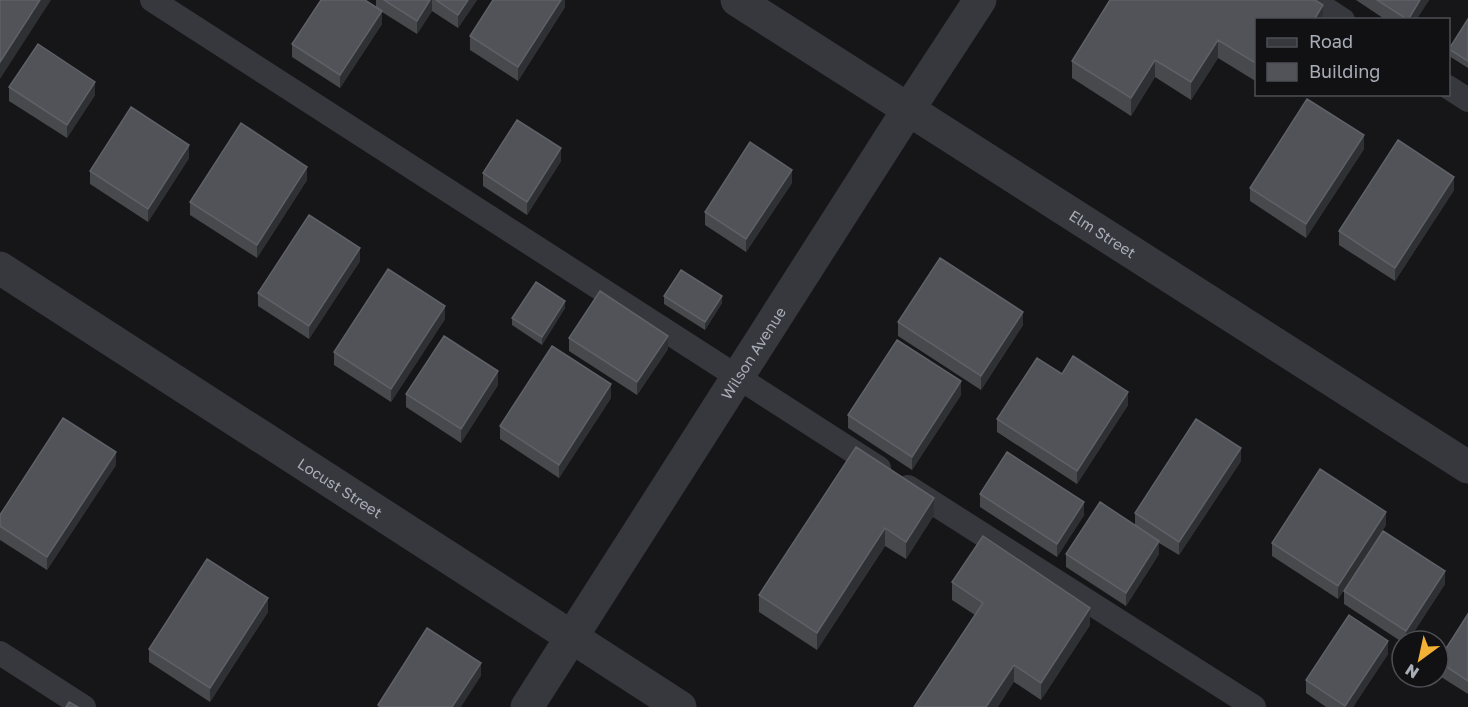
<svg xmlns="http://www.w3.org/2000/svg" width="1468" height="707" font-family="'Golos Text',sans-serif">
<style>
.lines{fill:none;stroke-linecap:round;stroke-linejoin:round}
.lane{stroke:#37383d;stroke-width:24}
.street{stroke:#37383d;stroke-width:33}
.wall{fill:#47494d}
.shaded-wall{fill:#2f3033}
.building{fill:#525359;stroke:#5f6168;stroke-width:1.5}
.labels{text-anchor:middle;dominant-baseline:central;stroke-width:4.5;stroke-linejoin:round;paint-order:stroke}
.street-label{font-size:15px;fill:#a8adb8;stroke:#111113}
</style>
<rect width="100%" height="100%" fill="#161618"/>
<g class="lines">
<path class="lane" d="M152,0L879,468
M1312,0L1343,20
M1448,87L1468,100
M908,487L1254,707
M0,653L84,707"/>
<g class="street">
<path id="s1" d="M737,0L1468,467"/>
<path id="s2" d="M0,268L680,707"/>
<path id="s3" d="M527,707L908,110L980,0"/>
</g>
</g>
<path class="wall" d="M376,0H477L458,28L432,11L417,34L382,12V24L340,88L292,57V44L376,7Z
M565,0V7L518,81L470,50V36Z
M1110,0H1315L1323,5V20H1257V82L1218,58L1191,100L1155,77L1131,116L1072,78V61Z
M1356,0H1429L1416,20H1386Z
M1468,19V68L1449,56V49Z
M9,87L95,95L67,138L9,101Z
M1364,149L1306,238L1250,201V188Z
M189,158L148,222L90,184V171Z
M561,161L527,215L483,186V173Z
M307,180L257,258L190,215V202Z
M792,183L746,252L705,225V212Z
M1454,190L1395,281L1339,245V231Z
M360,261L309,339L258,306V293Z
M664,296L722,303L705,330L664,304Z
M565,308L542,345L512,325V318Z
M445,319L391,402L334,365V352Z
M898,322L1023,325L981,390L898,336Z
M569,338L668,349L637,395L569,351Z
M1062,374L1128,405L1077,484L997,432V419Z
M498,385L461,443L406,407V394Z
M961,395L912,470L848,428V415Z
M611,398L559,478L500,439V426Z
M856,447L934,515L906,559L885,546L817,650L759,612V595Z
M1241,461L1179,555L1159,543V554L1126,606L1066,567V554L1135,525V513Z
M116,465L47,570L0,540V515Z
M980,494L1084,515L1057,557L980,507Z
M1386,525L1338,599L1272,556V543Z
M952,582L1090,625L1041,700L1014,682L975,615L952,600Z
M1445,584L1408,641L1402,642L1344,604V591Z
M268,612L210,702L149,662V649Z
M1468,614V694L1438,675V660Z
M1388,654L1353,707H1326L1306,693V680Z"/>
<path class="shaded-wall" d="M40,0H51L0,79V62Z
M430,0H432V11L417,34V21Z
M468,0H477L458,28V15Z
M561,0H565V7L518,81V67Z
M1420,0H1429L1416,20H1408Z
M1323,5V20H1314Z
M382,11V24L340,88V75Z
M1218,40V58L1191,100V82Z
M1155,60V77L1131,116V98Z
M95,82V95L67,138V125Z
M1364,135V149L1306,238V224Z
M189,145V158L148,222V209Z
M561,148V161L527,215V202Z
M307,167V180L257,258V245Z
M792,170V183L746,252V239Z
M1454,177V190L1395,281V268Z
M360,248V261L309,339V326Z
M722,296V303L705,330V322Z
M565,301V308L542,345V337Z
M445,306V319L391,402V389Z
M1023,312V325L981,390V376Z
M668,336V349L637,395V382Z
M498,371V385L461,443V429Z
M961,381V395L912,470V457Z
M611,384V398L559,478V465Z
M1128,392V405L1077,484V471Z
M1241,448V461L1179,555V542Z
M116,452V465L47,570V557Z
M934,498V515L906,559V542Z
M1084,502V515L1057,557V544Z
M1386,512V525L1338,599V586Z
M885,528V546L817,650V633Z
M1159,541V554L1126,606V593Z
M1445,571V584L1408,641H1406V631Z
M268,598V612L210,702V688Z
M1090,608V625L1041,700V683Z
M1388,641V654L1353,707H1345Z
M481,663V676L461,707H452Z
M1014,665V682L998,707H986Z"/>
<path class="building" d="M0,0H40L0,62Z
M321,0H365L382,11L340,75L292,44Z
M384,0H430L417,21Z
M436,0H468L458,15Z
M493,0H561L518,67L470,36Z
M1110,0H1315L1323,5L1314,20H1257V64L1218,40L1191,82L1155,60L1131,98L1072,61Z
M1377,0H1420L1408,20Z
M1468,19V61L1449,49Z
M38,44L95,82L67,125L9,87Z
M1307,99L1364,135L1306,224L1250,188Z
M131,107L189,145L148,209L90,171Z
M517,120L561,148L527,202L483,173Z
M241,123L307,167L257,245L190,202Z
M1398,140L1454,177L1395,268L1339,231Z
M750,142L792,170L746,239L705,212Z
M309,215L360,248L309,326L258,293Z
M940,258L1023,312L981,376L898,322Z
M388,269L445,306L391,389L334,352Z
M681,270L722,296L705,322L664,296Z
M536,282L565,301L542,337L512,318Z
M600,291L668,336L637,382L569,338Z
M444,336L498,371L461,429L406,394Z
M897,340L961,381L912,457L848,415Z
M552,346L611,384L559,465L500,426Z
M1073,356L1128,392L1077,471L997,419L1037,358L1062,374Z
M63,418L116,452L47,557L0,526V515Z
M1196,419L1241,448L1179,542L1135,513Z
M856,447L934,498L906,542L885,528L817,633L759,595Z
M1007,452L1084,502L1057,544L980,494Z
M1320,469L1386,512L1338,586L1272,543Z
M1100,502L1159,541L1126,593L1066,554Z
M1383,531L1445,571L1406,631L1344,591Z
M983,536L1090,608L1041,683L1014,665L986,707H914L983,603L952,582Z
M207,559L268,598L210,688L149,649Z
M1468,614V681L1438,661Z
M1349,615L1388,641L1345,706L1306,680Z
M427,628L481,663L452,707H380L378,705Z
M69,702L78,707H66Z"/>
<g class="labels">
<g class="street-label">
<text stroke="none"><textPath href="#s1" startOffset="434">Elm Street</textPath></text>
<text stroke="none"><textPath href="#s3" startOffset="420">Wilson Avenue</textPath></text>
<text stroke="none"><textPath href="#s2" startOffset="405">Locust Street</textPath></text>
</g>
</g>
<rect x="1255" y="18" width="195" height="78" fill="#111113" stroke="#4d4f55" stroke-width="1.5"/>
<rect x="1267" y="38" width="30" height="9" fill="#37383d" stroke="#4d4f55" stroke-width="1.5"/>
<text x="1309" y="48" font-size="18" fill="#a8adb8">Road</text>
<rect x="1267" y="63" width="30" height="18" fill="#525359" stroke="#4d4f55" stroke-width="1.5"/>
<text x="1309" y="78" font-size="18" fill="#a8adb8">Building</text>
<g transform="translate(1420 659) rotate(213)"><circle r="28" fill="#111113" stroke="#4d4f55" stroke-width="1.5"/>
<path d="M0-4.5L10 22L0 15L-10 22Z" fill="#f2b134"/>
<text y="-9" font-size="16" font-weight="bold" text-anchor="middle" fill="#a8adb8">N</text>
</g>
</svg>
